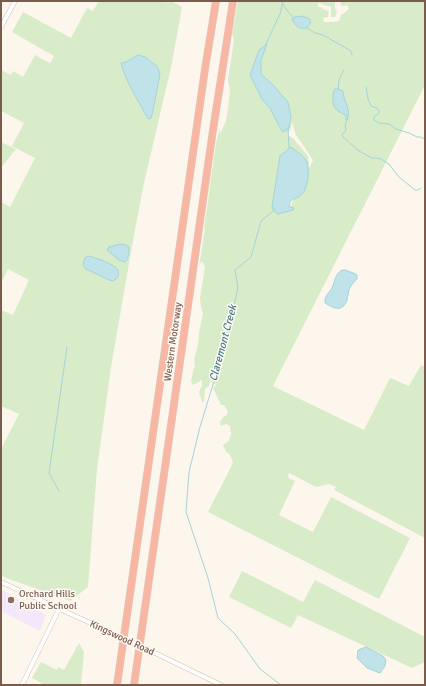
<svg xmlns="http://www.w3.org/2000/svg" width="426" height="686" font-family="Signika,sans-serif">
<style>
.education{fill:#f3e8fa}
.green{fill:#d8ecc9;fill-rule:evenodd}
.water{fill:#bfe3e8;stroke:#a5d3da}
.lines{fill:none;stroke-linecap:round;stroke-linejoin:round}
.stream{stroke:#a5d3da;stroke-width:1}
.street-casing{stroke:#d1beb0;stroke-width:5}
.highway-casing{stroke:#dad1cd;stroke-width:8}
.street{stroke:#fff;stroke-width:4}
.highway{stroke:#f7b7a3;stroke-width:7}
.street-bridge-casing{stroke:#d1beb0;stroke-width:5;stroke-linecap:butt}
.street-bridge{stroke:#fff;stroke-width:4}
.education-dot{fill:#8d6e63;stroke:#fffaf3;stroke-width:1.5}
.labels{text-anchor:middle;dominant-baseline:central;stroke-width:3;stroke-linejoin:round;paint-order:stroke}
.street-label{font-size:10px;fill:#7a5c4d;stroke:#fffaf3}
.education-label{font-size:10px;fill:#785e54;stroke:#fffaf3;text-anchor:start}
.water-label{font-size:11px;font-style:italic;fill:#437c86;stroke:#fffaf3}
</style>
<rect width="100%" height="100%" fill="#fdf6ec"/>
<path class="education" d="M1,589L46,615L40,631L1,611Z"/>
<path class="green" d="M99,1H164L168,3L171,1L182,7L172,63L144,183L134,235L111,367L97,469L88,587L70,601L1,576V449L19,414L1,406V310L13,315L29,280L8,269L1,283V202L10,207L35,158L12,146L24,123L1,111V70L11,75L13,71L23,77L35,55L50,63L54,56L12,32L23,12L71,38L87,8L93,11ZM145,57L157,66L148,118C140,102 131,87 123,71C127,56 132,59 145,57Z
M238,1H335V8L337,12L335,17H331V7L319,3L317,6C321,7 324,10 329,11L328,17L323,18L324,22H333L339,21L341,15L346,12L349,8L347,5L344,6L341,5L340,1H425V85L273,386L364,430L390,378L409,386L421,365L425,367V538L334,490L336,487L329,484L316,487L289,473L288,478L295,481L279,515L313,532L331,497L410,538L379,599L208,512L233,463L230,455L226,452L223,445L229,441L231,434L230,426L226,424L221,426L220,422L223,417L226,416L228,412L224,405H221L213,388L216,385L210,381L209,386L205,389L204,401L202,403L201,397L199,394L200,389L202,386V380L193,385L191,382L193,371L195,366L194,360L198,345L199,333L203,313L201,307L200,298L205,267L202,261L199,266L205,229H204L216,143L220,128V134L226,121L228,109L230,90L228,81L234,39L232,34ZM292,122L296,135L313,160L288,211H281L303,165L309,164L308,156L293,138L287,135L291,128Z
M1,142L16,149L1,168Z
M242,571L303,602L315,580L425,637V662L412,668L298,615L291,628L229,597Z
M79,643L84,652L81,685H45L32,678L41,662L57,670L58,667L64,670Z"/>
<path class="water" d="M302,16L310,19C311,24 309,26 305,29C298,28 295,26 292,19L295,17Z
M267,44L261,60V74L272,84L288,102L291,117L289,128L283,132L278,124L270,108L263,101L250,75L259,50Z
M138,55L145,57L157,66L160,74L152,115L151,118L148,119C139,101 126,83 121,63C127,63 132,58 138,55Z
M335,89H338L343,91C343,101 352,110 347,120H346V115C338,112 332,108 333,99C333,95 333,92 335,89Z
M291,147C296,151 304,156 307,162C310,169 308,190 301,195C296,200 290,197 289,207L294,208L293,210L278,214L274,211L272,207L280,156Z
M120,244L126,245L129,247C129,253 129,258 125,262L119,260L107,250L109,247Z
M88,256C94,257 115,264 118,270C120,275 117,279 113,281L109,280L86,269C82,266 83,263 85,258Z
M342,270H345L356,274L357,275V279C354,282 350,286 349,290C348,293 348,297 347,300C343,312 334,309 325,303C324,296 329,293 332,288C335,281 335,274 342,270Z
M366,647L383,656L386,660L385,666L380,673L367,668L357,658L358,650Z"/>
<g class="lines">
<path class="stream" d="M282,3L286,9L294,18
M306,27L315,33L323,35L351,51L352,55
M266,44L280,14L283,1
M366,87L368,99L371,106L377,108L379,111V113L374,117V120L379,123L389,124L396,129L409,133L417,137H420L425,139
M338,89L339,80L344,70
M347,119L345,126L346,130L342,135L343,137L359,151L372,158H377L381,159L389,164L399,177L415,190H418L421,188
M288,129L289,148
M274,209L273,211L261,221L251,257L235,270L238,288L230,322L215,378L200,427L189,472L186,512L208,578L218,618L235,634L260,669L281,685
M59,491L49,473L67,347"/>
<g class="street-casing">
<path id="street" d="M1,27L15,1
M1,582L110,632
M153,652L221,685
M22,685L59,609"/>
</g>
<g class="highway-casing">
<path id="highway" d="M117,685L205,69L216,1
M134,685L213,130L233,1"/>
</g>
<use href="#street" class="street"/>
<use href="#highway" class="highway"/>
<g class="street-bridge-casing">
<path id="street-bridge" d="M110,632L153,652"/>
</g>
<use href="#street-bridge" class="street-bridge"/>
</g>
<circle class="education-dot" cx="11" cy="600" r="4"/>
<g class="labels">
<g class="street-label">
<text transform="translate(173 342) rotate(-82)">Western Motorway</text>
<text transform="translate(122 638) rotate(25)">Kingswood Road</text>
</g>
<g class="education-label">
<text x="19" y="594">Orchard Hills<tspan x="19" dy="12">Public School</tspan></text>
</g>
<g class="water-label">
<text transform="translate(223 343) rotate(-75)">Claremont Creek</text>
</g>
</g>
<rect width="426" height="686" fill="none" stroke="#7a5c4d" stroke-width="4"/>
</svg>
